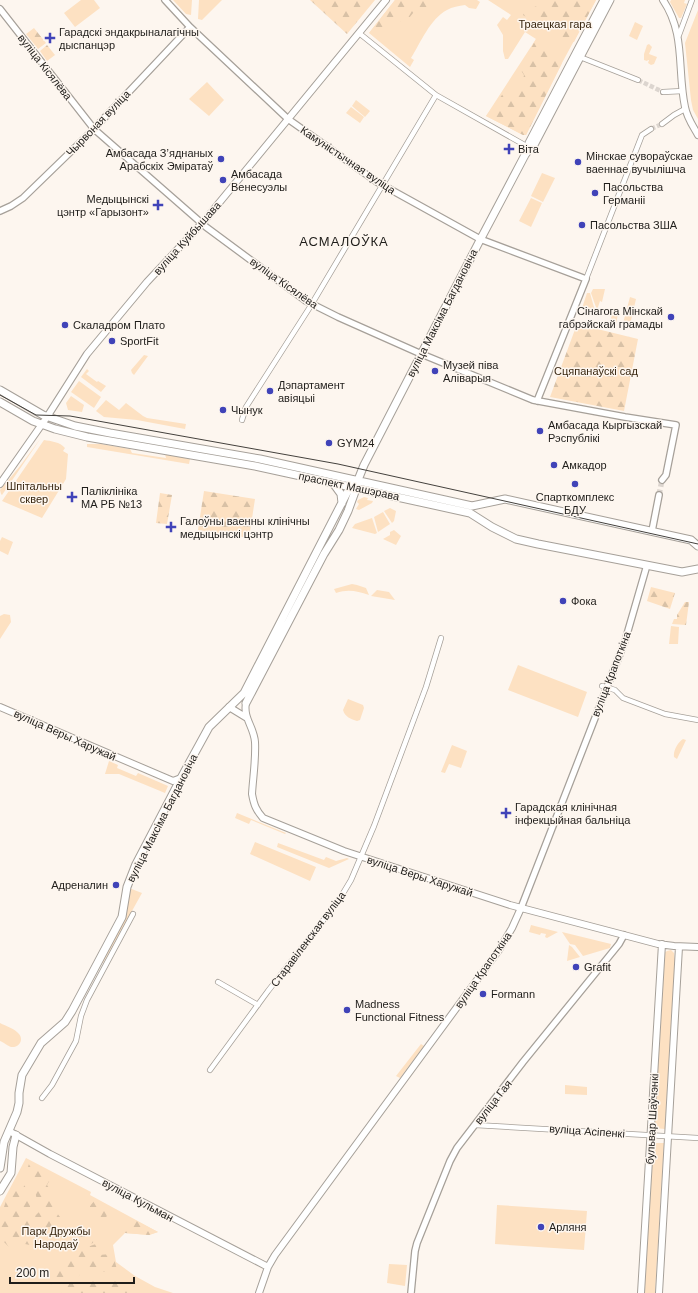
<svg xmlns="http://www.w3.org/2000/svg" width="698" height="1293" font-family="Helvetica,sans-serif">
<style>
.green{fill:#fde1c2}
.forest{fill:url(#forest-firs)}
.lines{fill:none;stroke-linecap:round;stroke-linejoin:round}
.minor-tunnel{stroke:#dcd5cf;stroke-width:4.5;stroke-dasharray:4.5 2;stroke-linecap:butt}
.tertiary-tunnel{stroke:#dcd5cf;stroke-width:5.5;stroke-dasharray:5.5 3;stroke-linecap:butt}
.minor-casing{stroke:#a6a099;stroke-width:6}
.tertiary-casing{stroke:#a6a099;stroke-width:8}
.secondary-casing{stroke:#a6a099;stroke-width:8}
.primary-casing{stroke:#a6a099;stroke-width:9}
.minor{stroke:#fff;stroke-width:4.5}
.tertiary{stroke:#fff;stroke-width:5.5}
.secondary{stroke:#fff;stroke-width:6}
.primary{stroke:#fff;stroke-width:7}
.tram{stroke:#43403c;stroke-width:1}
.poi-dot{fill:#4043b8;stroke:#fdf6ef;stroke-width:1.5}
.labels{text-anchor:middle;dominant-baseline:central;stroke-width:3;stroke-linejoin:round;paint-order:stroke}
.park-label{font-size:11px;fill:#382610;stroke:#fdf6ef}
.poi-label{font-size:11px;fill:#1f1d1a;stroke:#fdf6ef;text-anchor:start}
.street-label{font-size:11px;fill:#1f1d1a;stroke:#fdf6ef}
.quarter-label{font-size:13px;letter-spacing:1px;fill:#1f1d1a;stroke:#fdf6ef}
</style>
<defs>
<pattern id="forest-firs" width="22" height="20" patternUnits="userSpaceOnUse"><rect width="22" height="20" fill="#fde1c2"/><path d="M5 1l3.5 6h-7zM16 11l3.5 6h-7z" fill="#d8c1a6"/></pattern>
</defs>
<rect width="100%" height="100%" fill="#fdf6ef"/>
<path class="green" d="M81,0H94L100,8L75,27L64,13Z
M173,0H192L191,15L186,14Z
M199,0H222L202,20L198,19Z
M395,0H477L480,2L476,9L469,8L465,5C459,6 452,7 447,10C430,19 421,42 411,58L414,60L410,67L369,33Z
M488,0H596L562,63L526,135H523L486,116L536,39L525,32L508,59H505L503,51V35L497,25L503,17L507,20L511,15Z
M671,0H685L684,3L687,4L681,18H679L670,2Z
M698,10V119L693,110L691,100L685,43Z
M635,22L643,26L637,40L629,36Z
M649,44L652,47L649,54L657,57L654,64L651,65L648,63L649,60H648L647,61L644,60V54L647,45Z
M207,82L224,100L209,116L189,99Z
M356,100L370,111L365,117L352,106Z
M351,107L364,117L360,123L346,113Z
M542,173L555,178L543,202L531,196Z
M531,198L542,203L531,227L519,221Z
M593,289H605L602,302L600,301L597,310L591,293Z
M587,293H590L595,311L592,312H585V309L582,308Z
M630,297L636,299L629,329L622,327Z
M613,309L619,310L615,328L609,327Z
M144,355L148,356L134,375L132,373L131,370Z
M87,369L89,371L86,374L97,382L98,381L106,386L101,392L81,377Z
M79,381L101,397L94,408L71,392Z
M71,396L84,405L82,412L68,410L66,403Z
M106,400L119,410L126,403L143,416L147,418L186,424L185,429L137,420L104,417L96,411Z
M41,438L2,495L1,494L0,490L20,466Z
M44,440C51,441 60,442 65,448L63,451L68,454L66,479L42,518L2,501Z
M87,444H101L130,449L132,453L166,458L165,454L190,459L189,464L87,447Z
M364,497L368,498L367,500L373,501L372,503L359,510L356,509L359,504L357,502L358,500Z
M390,508L396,511L394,521L392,523L384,511Z
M383,512L390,524L378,532L374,517Z
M372,518L377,533L375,534L352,528L355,524Z
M394,530L401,536L396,545L383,539L390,535V532Z
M2,537L13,542L8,555L0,551V541Z
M352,584L357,585L366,588L369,595C357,591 348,589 336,593L334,589Z
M377,590L389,592L395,600L371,596Z
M4,614L10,615L11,622L0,639V616Z
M671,626L679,627L678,644H669Z
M518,665L587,692L578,717L508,690Z
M348,699L363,705L364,708L360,720L357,721C351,719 345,717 343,710Z
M683,739L686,740L677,759L674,757C673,751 678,742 683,739Z
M452,745L467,751L461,768L449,764L445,773L441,772Z
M109,761L118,765L117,768L136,776L138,773L168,786L165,793L119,774H105Z
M237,813L286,833L285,834L251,820L249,824L235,818Z
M255,842L316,867L310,881L250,854Z
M278,843L324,860L326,857L336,861L347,858L349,859L329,868L277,847Z
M129,888L142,893L103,963L101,962L125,918Z
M531,925L558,932L547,938L545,937L546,934L541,933L540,935L529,932Z
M562,932L611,944L610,948L583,956L575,945L570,944Z
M569,945L572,947L580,957L567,961Z
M671,950L674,953L675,961L665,1129L654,1128L664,953L667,951Z
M0,1023C6,1026 15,1029 19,1034C24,1040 19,1048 11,1047C8,1046 3,1042 0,1041Z
M421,1044L424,1046L400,1078L396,1076Z
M565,1085L587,1087V1095L565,1094Z
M653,1143H664L655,1293H644Z
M26,1158L91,1192L90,1195L158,1232L149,1235L125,1233L113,1245L116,1262L135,1276L155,1287L173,1293H0V1207Z
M497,1205L587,1211L584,1250L495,1244Z
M389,1264L407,1265L405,1286L387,1283Z"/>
<path class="forest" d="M310,0H375L347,34Z
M395,0H443L434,10L418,7L409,18L369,33Z
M554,0H596L574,42H565L523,15L526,10Z
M34,28L46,43L38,49L26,34Z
M536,39L557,52L559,59L562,63L526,135H523L486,116L505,91L514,90L522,85L524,75L520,69Z
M47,45L55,55L47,61L40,51Z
M577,324L638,339L624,411L550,397Z
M204,491L255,499L249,538L198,530Z
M160,493L172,495L167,524L156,523Z
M651,587L675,593L670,609L647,601Z
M685,602H689L686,625L672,624L674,619H677V615Z
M29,1164L51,1178L47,1185L54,1196L53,1208L60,1217L58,1226L61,1234L68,1237L66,1243L58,1245L46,1243L35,1216L39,1212C37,1197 34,1184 26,1172Z
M19,1177C22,1182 27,1188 28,1194C32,1207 30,1227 28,1241L42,1247L36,1249L30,1245L25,1244L18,1249H11L0,1238V1214L3,1210L6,1201Z
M95,1200L108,1207L107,1215L105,1221H99L97,1223L89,1215L90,1206Z
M135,1220L158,1232L149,1235L125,1233L128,1222Z
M88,1228H91L94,1236L93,1243L78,1248L72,1246L70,1240L71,1237L80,1229Z
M96,1244L99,1255L111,1254L114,1258L117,1270L115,1272H96L90,1274L87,1272V1268L85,1265L80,1264L79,1259L72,1253L74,1248L83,1251L87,1247Z
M73,1258C78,1262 82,1268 79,1276L51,1285C50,1268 60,1271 66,1259Z
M99,1277H115L117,1282L124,1285L127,1281L138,1290L140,1293H61L62,1285L77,1280Z"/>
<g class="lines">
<path class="minor-tunnel" d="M638,80L663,92
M651,129L662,124"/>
<path class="tertiary-tunnel" d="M659,495L662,480"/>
<g class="minor-casing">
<path id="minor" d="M359,33L436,95L530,148
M679,35L692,0
M580,57L638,80
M663,92L683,91
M662,124L674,115L685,109
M586,279L642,135L651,129
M242,420L246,407L310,307L436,95
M602,686L615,690L623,698L665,714L698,720
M218,982L258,1005
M210,1070L268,991L339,900L351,880L374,826L426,687L441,638
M42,1098L52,1085L76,1041L81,1016L87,1000L133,914
M475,1125L698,1138"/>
</g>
<g class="tertiary-casing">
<path id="tertiary" d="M165,0L190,27L288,119L377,182L480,239L586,279L537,401
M0,9L94,129L206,227L306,301L338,317L419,353L533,400L625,417L676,425L666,475L662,480
M0,211L11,206L23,198L91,132L190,27
M652,531L659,495
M521,908L625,641L647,565
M411,1293L415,1251L417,1243L450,1161L457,1148L523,1062L619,944L624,935"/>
</g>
<g class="secondary-casing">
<path id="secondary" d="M663,0C686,34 677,70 685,107C687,118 693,126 698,135
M0,484L47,417L87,354L147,282L205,220L386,0
M246,703C243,718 254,727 255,742C256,759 253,777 252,794C254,805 256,810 263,818L344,851L510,905L658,944L674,946L698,947
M0,707L173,781L181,778
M229,707L247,718
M9,1131L50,1154L268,1267
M259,1293L268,1267L275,1255L499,950L512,928L521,908
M641,1293L662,944
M659,1293L679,947"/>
</g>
<g class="primary-casing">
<path id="primary" d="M530,148L529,143L604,0
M0,390L43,415L75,426L110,433L260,459L472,506L505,499L691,540L698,546
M0,402L33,421L55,429L87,437L255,466L470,513L492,527L516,539L538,544L682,572L698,569
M333,483L341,494L342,503
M246,703L324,554L339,530L348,511L356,489L358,480L364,465L478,244L525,155L530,148L534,145L610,0
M0,1168L4,1142L17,1112L19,1103V1093L22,1075L41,1043L65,1022L72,1011L122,917L127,887L136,864L181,778L209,727L244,693L350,487L358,480
M0,1191L11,1173L13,1147L16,1135"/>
</g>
<use href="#minor" class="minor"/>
<use href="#tertiary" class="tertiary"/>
<use href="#secondary" class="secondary"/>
<use href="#primary" class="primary"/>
<path class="tram" d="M0,395L36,415L70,416L338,464L698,544"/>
</g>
<g class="poi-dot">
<path d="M48 32h4v4h4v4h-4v4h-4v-4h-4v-4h4z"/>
<path d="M507 143h4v4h4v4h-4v4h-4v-4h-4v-4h4z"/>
<circle cx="221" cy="159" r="4"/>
<circle cx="578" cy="162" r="4"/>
<circle cx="223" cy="180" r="4"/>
<circle cx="595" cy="193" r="4"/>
<path d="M156 199h4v4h4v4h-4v4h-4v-4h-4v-4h4z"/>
<circle cx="582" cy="225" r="4"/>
<circle cx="671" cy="317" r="4"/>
<circle cx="65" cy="325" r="4"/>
<circle cx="112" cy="341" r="4"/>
<circle cx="435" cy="371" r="4"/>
<circle cx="270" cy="391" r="4"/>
<circle cx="223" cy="410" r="4"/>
<circle cx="540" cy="431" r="4"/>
<circle cx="329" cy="443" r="4"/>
<circle cx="554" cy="465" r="4"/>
<circle cx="575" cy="484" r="4"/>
<path d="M70 491h4v4h4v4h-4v4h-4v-4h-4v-4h4z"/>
<path d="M169 521h4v4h4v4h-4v4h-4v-4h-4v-4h4z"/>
<circle cx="563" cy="601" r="4"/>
<path d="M504 807h4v4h4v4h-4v4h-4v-4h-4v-4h4z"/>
<circle cx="116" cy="885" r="4"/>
<circle cx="576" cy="967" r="4"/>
<circle cx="483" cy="994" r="4"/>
<circle cx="347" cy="1010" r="4"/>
<circle cx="541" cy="1227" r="4"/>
</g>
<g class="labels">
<g class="park-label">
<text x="555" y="24">Траецкая гара</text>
<text x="596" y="371">Сцяпанаўскі сад</text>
<text x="34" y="486">Шпітальны<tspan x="34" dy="13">сквер</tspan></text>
<text x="56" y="1231">Парк Дружбы<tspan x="56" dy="13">Народаў</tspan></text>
</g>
<g class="poi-label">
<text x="59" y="32">Гарадскі эндакрыналагічны<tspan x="59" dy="13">дыспанцэр</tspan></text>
<text x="518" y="149">Віта</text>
<text x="213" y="153" text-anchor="end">Амбасада Зʼяднаных<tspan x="213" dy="13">Арабскіх Эміратаў</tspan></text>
<text x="586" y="156">Мінскае сувораўскае<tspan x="586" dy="13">ваеннае вучылішча</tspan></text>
<text x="231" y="174">Амбасада<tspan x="231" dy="13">Венесуэлы</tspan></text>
<text x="603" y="187">Пасольства<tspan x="603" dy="13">Германіі</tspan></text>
<text x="149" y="199" text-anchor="end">Медыцынскі<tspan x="149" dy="13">цэнтр «Гарызонт»</tspan></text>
<text x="590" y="225">Пасольства ЗША</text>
<text x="663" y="311" text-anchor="end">Сінагога Мінскай<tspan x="663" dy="13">габрэйскай грамады</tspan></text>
<text x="73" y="325">Скаладром Плато</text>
<text x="120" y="341">SportFit</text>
<text x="443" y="365">Музей піва<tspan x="443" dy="13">Аліварыя</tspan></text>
<text x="278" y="385">Дэпартамент<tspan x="278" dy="13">авіяцыі</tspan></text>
<text x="231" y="410">Чынук</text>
<text x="548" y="425">Амбасада Кыргызскай<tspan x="548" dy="13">Рэспублікі</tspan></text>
<text x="337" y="443">GYM24</text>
<text x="562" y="465">Амкадор</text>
<text x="81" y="491">Паліклініка<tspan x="81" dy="13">МА РБ №13</tspan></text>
<text x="575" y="497" text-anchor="middle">Спарткомплекс<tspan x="575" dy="13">БДУ</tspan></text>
<text x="180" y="521">Галоўны ваенны клінічны<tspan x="180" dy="13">медыцынскі цэнтр</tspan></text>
<text x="571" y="601">Фока</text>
<text x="515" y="807">Гарадская клінічная<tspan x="515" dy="13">інфекцыйная бальніца</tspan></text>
<text x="108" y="885" text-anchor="end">Адреналин</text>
<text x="584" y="967">Grafit</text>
<text x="491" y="994">Formann</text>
<text x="355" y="1004">Madness<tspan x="355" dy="13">Functional Fitness</tspan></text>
<text x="549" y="1227">Арляня</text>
</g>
<g class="street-label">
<text transform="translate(45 67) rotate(52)">вуліца Кісялёва</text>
<text transform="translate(98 123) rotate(-46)">Чырвоная вуліца</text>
<text transform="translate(348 160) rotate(34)">Камуністычная вуліца</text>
<text transform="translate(187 238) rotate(-48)">вуліца Куйбышава</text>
<text transform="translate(284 283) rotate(35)">вуліца Кісялёва</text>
<text transform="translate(442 313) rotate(-63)">вуліца Максіма Багдановіча</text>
<text transform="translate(349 486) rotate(12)">праспект Машэрава</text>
<text transform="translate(611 674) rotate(-69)">вуліца Крапоткіна</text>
<text transform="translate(65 735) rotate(24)">вуліца Веры Харужай</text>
<text transform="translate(162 818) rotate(-63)">вуліца Максіма Багдановіча</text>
<text transform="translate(420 876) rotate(18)">вуліца Веры Харужай</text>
<text transform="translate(308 939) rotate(-53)">Старавіленская вуліца</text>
<text transform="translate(483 970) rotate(-55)">вуліца Крапоткіна</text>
<text transform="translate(493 1102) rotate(-52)">вуліца Гая</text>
<text transform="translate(652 1119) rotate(-87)">бульвар Шаўчэнкі</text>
<text transform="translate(587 1131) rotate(4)">вуліца Асіпенкі</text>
<text transform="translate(138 1200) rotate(28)">вуліца Кульман</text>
</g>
<g class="quarter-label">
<text x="344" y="241">АСМАЛОЎКА</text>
</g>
</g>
<path d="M10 1277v6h124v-6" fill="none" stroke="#1f1d1a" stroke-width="2"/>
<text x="16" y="1277" font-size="12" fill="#1f1d1a" stroke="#fdf6ef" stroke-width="3" paint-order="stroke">200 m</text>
</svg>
